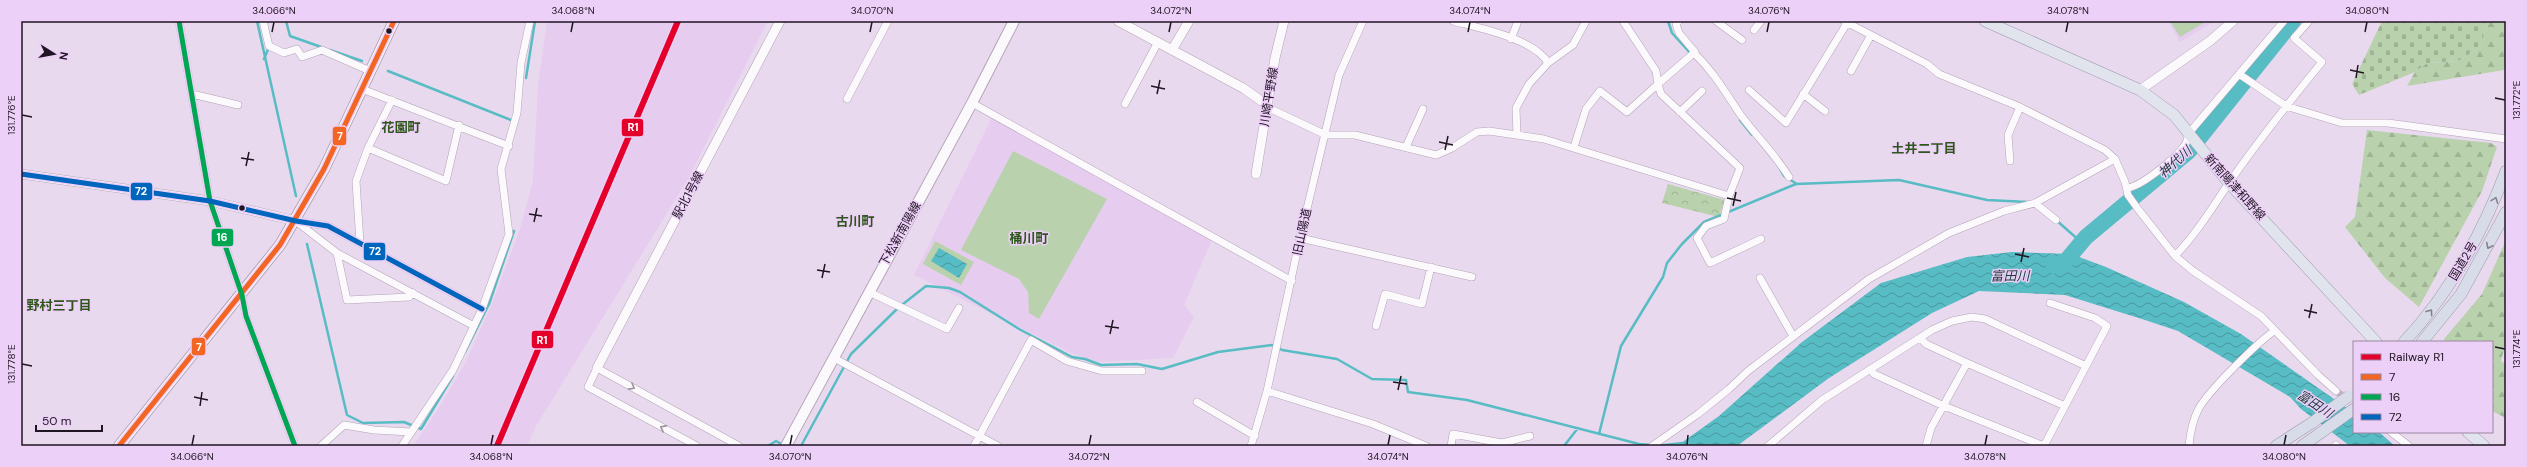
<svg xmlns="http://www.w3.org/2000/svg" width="2527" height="467" font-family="'DM Sans','Noto Sans JP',sans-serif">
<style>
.built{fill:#e6ccef}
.green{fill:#b9d2ad}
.forest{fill:url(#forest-firs)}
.cemetery{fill:url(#cemetery-stones)}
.park{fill:url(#park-crowns)}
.water{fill:url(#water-waves)}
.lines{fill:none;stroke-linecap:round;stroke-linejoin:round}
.stream{stroke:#58bcc4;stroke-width:2.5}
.river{stroke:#58bcc4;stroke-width:16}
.minor-tunnel{stroke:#c1b2c5;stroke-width:7;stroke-dasharray:7 3.5;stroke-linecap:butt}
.minor-casing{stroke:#b1a5b5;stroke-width:8}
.tertiary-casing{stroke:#b1a5b5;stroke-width:10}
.secondary-casing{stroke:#b1a5b5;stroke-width:12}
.primary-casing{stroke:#9b9cb3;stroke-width:12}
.trunk-casing{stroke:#9b9cb3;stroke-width:12}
.minor{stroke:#fcf9fc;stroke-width:7}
.tertiary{stroke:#fcf9fc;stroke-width:9}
.secondary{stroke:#fcf9fc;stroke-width:10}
.primary{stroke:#e1e4ed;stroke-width:11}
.trunk{stroke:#d8dce8;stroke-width:11}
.trunk-bridge-casing{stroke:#9b9cb3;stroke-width:12;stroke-linecap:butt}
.trunk-bridge{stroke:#d8dce8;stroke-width:11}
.bus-1-casing{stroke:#edd0f7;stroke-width:8}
.bus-2-casing{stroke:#edd0f7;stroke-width:8}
.bus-3-casing{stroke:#edd0f7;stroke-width:8}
.bus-1{stroke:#f26522;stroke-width:5}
.bus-2{stroke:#00a651;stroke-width:5}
.bus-3{stroke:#0065bd;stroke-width:5}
.rail-1-casing{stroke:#edd0f7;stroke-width:9}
.rail-1{stroke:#e4002b;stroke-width:6}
.oneway{stroke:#85828f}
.oneway2{stroke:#99929a}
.ticks{fill:none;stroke:#1f1523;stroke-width:1.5}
.bus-dot{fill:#1f1523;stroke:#edd0f7;stroke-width:1.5}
.labels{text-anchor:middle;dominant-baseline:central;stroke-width:3;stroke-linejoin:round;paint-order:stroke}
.street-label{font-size:12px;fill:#1f1523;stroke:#edd0f7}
.neighbourhood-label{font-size:13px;font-weight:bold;fill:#2e561a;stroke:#edd0f7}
.water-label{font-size:13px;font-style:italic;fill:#1d393a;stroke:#edd0f7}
.line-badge{stroke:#edd0f7;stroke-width:1.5}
.badge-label{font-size:11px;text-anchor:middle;font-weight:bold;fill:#fff}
.neatline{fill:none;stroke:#1f1523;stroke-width:1.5}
.ticks-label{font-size:10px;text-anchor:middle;fill:#1f1523}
</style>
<defs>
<pattern id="forest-firs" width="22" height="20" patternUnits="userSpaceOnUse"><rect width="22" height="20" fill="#b9d2ad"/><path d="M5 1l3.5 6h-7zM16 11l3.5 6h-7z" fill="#9fb395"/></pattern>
<pattern id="cemetery-stones" width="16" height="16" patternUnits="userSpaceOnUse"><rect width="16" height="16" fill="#b9d2ad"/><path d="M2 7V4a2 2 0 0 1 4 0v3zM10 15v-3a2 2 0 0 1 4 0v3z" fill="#9fb395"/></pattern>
<pattern id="park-crowns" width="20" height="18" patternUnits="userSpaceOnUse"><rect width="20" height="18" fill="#b9d2ad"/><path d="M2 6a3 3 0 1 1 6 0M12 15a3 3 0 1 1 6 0" fill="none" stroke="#9fb395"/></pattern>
<pattern id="water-waves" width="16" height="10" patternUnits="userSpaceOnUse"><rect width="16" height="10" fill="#58bcc4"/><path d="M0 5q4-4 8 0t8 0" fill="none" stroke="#48989f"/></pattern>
</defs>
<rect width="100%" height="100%" fill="#e9d9ee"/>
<path class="built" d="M547,21H768L688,179L536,426L527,446H413L437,411L466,362L491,306L520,229L533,181L538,85Z
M2168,21H2215L2180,42Z
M994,113L1213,237L1184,305L1194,317L1173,358L1099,362L1071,353L914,275Z"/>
<path class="green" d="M2170,21H2207L2180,37Z
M1013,151L1107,199L1039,319L1029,313L1028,292L1019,279L961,250Z
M935,241L974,262L961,285L923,264Z"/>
<path class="forest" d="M2489,21H2506V66L2504,70L2407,86L2415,72L2427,63L2458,61L2479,48Z
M2367,130L2491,143L2497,147L2482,191L2419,307L2385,278L2345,227L2355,217Z
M2506,240V342L2501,361L2506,365V418L2492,411V342H2445L2444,339L2482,294Z"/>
<path class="cemetery" d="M2382,21H2489L2479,48L2458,61L2427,63L2415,72L2359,95L2352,84Z"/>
<path class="park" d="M1668,184L1725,200L1719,217L1662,203Z"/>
<path class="water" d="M939,248L967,264L959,278L931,261Z
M2012,252L2071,254L2106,267L2184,302L2241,334L2354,413V432H2379L2395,446H2350L2301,409L2290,397L2178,331L2145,320L2065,295L1979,291L1932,313L1829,378L1737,446H1677L1719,416L1802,342L1881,283L1967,257Z"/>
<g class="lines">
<path class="stream" d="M257,21L296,196
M286,21L290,36L324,48
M1668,21L1672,33L1691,54
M330,50L362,61
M264,59L269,47
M388,71L511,120
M526,78L535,21
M1740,120L1752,135
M1780,169L1784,176L1797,184
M2056,220L2081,242
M307,244L347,415L363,423L404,422L421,429L453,376
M465,352L489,304L514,231
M1599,434L1621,346L1663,277L1667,263L1682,244L1704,222L1796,184L1899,180L1987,200L2028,202
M768,446L776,441L785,446
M801,446L851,354L898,308L926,286L949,288L960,292L1019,329L1072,357L1085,359L1101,365L1137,364L1162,369L1218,352L1272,345L1282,350L1337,359L1372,379L1406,380L1408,392L1467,400L1639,444L1651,445
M1564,446L1578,428
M1656,446L1683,443"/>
<path class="river" d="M2054,266L2065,262L2086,237L2189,151L2293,21"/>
<path class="minor-tunnel" d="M2336,391L2354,404"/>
<g class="minor-casing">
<path id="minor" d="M179,21L210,201L242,295L246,316L295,446
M263,21L269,46L284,53L297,49L302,57L322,50L370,71
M1453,21C1479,28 1535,39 1548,63
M1679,21L1676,24L1679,33L1695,52L1658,84L1661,94L1740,168L1729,196L1724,219L1706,226L1697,238L1710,263L1761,239
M1716,21L1742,40
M1844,21L1927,64L1939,74L2020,107L2105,150L2115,159L2125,182L2128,195L2138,209L2175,256L2193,271L2261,316L2318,375L2336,391
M1754,30L1761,21
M1511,39L1518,21
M1694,53C1713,71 1725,92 1740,114C1756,136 1775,154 1789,177
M1851,71L1871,35
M2239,74L2286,106L2342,123H2388L2506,139
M362,89L509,146
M1749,90L1786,123L1847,23
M192,94L238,105
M1803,94L1825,111
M847,99L888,21
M972,103L1292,281
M1125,104L1158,42
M1267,105L1273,110L1326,135H1355L1436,155L1452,148L1477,132L1489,131L1544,139L1729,196
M1680,112L1702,91
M1517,135L1516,108L1529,84L1548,63L1573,45L1586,21
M1406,147L1423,109
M1574,147L1586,109L1600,91L1627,112L1658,84L1656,71L1623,21
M368,148L446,181L459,125
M2010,161L2008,135L2020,107
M2127,188C2141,187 2176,158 2185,145C2187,142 2188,137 2189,133L2284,21
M2035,203L2056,220
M296,221L328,226L482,309
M297,222L337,253L474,326
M1300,238L1472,277
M360,243L356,181L368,148L392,100
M337,253L347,300L409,297L413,293
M2175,256C2197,233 2212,208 2229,183C2258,141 2290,101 2322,62L2294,38L2309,21
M1760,278L1793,336
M869,292L947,329L959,308
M1376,326L1385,294L1422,304L1431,267
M1920,338L1926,344L1967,363L2065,406
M834,358L998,446
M1870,369L1874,374L1944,406L2044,446L2107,326L2095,318L2050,303
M1267,391L1373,424L1426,446
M1197,402L1255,436
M2391,432L2409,446
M321,446L344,425L374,430L411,432
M402,446L453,370L482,309L509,234L501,169L517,113L521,63L530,21
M697,446L588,387L597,368L739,446
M974,446L1031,340L1067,361L1102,371H1142
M1251,446L1267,391L1300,238L1339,75L1363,21
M1451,446L1453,434L1502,443L1530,436
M1652,446L1698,414L1729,389L1748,371L1869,279L1949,233L2004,211L2035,203L2115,159
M1768,446L1822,400L1932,330L1952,321L1972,317L1985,319L2086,366
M1926,446L1931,428L1967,363
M2189,446C2190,434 2192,422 2198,410C2207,392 2256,344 2274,331
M2335,446L2336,445"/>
</g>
<g class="tertiary-casing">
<path id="tertiary" d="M1118,21L1243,88L1267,105
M1172,50L1189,21
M2140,90L2210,41L2233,21
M21,174L210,201L296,221
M1256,174L1275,58L1284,21
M597,368L780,21"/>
</g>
<g class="secondary-casing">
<path id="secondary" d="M119,446L280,245L324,169L394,21
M786,446L972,103L1014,21"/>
</g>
<g class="primary-casing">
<path id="primary" d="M1985,21L2140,90L2174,115L2229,183L2376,342
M2468,432L2484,446"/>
</g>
<g class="trunk-casing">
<path id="trunk" d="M2404,342C2451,292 2482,234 2506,171
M2422,342L2461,294L2506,212
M2276,446L2313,422
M2302,446L2354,409"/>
</g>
<use href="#minor" class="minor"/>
<use href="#tertiary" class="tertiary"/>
<use href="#secondary" class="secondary"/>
<use href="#primary" class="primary"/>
<use href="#trunk" class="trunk"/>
<g class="trunk-bridge-casing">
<path id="trunk-bridge" d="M2313,422L2349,396"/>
</g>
<use href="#trunk-bridge" class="trunk-bridge"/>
<g class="bus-1-casing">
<path id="bus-1" d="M119,446L280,245L324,169L394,21"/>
</g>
<g class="bus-2-casing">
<path id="bus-2" d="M179,21L210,201L242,295L246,316L295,446"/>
</g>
<g class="bus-3-casing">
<path id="bus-3" d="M21,174L210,201L296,221L328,226L482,309"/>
</g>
<use href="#bus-1" class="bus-1"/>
<use href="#bus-2" class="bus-2"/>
<use href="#bus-3" class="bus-3"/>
<g class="rail-1-casing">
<path id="rail-1" d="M497,446L678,21"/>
</g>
<use href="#rail-1" class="rail-1"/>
</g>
<defs><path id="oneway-chevron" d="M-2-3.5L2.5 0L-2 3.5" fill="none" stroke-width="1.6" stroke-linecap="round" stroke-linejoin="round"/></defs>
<g class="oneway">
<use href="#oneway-chevron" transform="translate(2495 200) rotate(-69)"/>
<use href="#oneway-chevron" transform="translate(2489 246) rotate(117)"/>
<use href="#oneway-chevron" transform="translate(2430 312) rotate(-54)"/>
</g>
<g class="oneway2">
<use href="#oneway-chevron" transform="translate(632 387) rotate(29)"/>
<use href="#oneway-chevron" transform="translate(663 428) rotate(-152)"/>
</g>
<path class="ticks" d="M272,32L274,22M571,32L573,22M870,32L872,22M1169,32L1171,22M1468,32L1470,22M1767,32L1769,22M2066,32L2068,22M2365,32L2367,22M2350,70L2364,73M2356,78L2358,65M1151,86L1165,89M1157,94L1160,80M2495,98L2505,100M22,115L32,117M1439,142L1453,145M1445,150L1448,136M241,158L254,160M246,166L249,152M1727,198L1741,201M1733,206L1736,192M529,214L542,216M534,222L537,208M2015,254L2029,257M2021,262L2024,248M817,270L830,272M822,278L825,264M2304,310L2317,313M2309,318L2312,304M1105,326L1119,328M1110,334L1113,320M2495,347L2505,349M22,364L32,366M1393,382L1407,384M1398,390L1401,376M194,397L208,400M200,406L202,392M192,445L194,435M491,445L493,435M790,445L792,435M1089,445L1091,435M1388,445L1390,435M1687,445L1688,435M1985,445L1987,435M2284,445L2286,435"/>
<g class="bus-dot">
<circle cx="389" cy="31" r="3.5"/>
<circle cx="242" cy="208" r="3.5"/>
</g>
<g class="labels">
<g class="street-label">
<text transform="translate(1269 97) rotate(-81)">川崎平野線</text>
<text transform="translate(2235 187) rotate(48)">新南陽津和野線</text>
<text transform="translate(688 195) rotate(-62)">駅北1号線</text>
<text transform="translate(1302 232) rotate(-78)">旧山陽道</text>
<text transform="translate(900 234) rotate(-61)">下松新南陽線</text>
<text transform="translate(2463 261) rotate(-59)">国道2号</text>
</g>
<g class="neighbourhood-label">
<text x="401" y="127">花園町</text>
<text x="1924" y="148">土井二丁目</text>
<text x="855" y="221">古川町</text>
<text x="1029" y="238">桶川町</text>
<text x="59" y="305">野村三丁目</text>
</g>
<g class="water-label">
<text transform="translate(2175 162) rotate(-42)">神代川</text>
<text transform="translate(2010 276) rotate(-1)">富田川</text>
<text transform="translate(2315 404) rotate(33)">富田川</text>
</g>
</g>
<g class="line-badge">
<rect x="621" y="118" width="23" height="19" rx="4" fill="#e4002b"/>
<rect x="332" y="126" width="15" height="20" rx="4" fill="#f26522"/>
<rect x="130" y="182" width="23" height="19" rx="4" fill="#0065bd"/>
<rect x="211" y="228" width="23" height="19" rx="4" fill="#00a651"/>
<rect x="363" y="242" width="23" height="19" rx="4" fill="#0065bd"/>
<rect x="531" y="330" width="23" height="19" rx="4" fill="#e4002b"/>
<rect x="191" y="337" width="15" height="19" rx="4" fill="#f26522"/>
</g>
<g class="badge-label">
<text x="633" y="131">R1</text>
<text x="340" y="140">7</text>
<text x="141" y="195">72</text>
<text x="222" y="241">16</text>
<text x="375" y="255">72</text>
<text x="542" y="344">R1</text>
<text x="199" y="351">7</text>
</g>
<rect width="2527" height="467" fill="none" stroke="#edd0f7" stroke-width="44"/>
<rect x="2353" y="341" width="140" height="92" fill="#edd0f7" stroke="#9b85a2"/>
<rect x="2361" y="354" width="20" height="6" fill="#e4002b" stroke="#9b85a2"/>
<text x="2389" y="361" font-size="12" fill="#1f1523">Railway R1</text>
<rect x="2361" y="374" width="20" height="6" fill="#f26522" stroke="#9b85a2"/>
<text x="2389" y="381" font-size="12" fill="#1f1523">7</text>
<rect x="2361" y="394" width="20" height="6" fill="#00a651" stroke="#9b85a2"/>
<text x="2389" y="401" font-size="12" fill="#1f1523">16</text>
<rect x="2361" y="414" width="20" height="6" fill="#0065bd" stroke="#9b85a2"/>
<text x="2389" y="421" font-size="12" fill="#1f1523">72</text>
<g transform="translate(54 54) rotate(101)" stroke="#edd0f7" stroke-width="3" paint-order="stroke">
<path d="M0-3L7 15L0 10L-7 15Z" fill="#1f1523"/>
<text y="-6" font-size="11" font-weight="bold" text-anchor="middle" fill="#1f1523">N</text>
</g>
<path d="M36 425v6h66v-6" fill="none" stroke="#1f1523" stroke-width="2"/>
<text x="42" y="425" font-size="12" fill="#1f1523" stroke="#edd0f7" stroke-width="3" paint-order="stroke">50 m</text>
<rect x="22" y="22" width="2483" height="423" class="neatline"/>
<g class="ticks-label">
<text x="274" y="14">34.066°N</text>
<text x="573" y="14">34.068°N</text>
<text x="872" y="14">34.070°N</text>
<text x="1171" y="14">34.072°N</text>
<text x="1470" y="14">34.074°N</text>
<text x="1769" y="14">34.076°N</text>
<text x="2068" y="14">34.078°N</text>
<text x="2367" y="14">34.080°N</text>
<text transform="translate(2516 100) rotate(-90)" y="4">131.772°E</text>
<text transform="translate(11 115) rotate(-90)" y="4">131.776°E</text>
<text transform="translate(2516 349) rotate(-90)" y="4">131.774°E</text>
<text transform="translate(11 364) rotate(-90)" y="4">131.778°E</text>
<text x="192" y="460">34.066°N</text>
<text x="491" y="460">34.068°N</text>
<text x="790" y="460">34.070°N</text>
<text x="1089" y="460">34.072°N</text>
<text x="1388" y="460">34.074°N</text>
<text x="1687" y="460">34.076°N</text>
<text x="1985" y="460">34.078°N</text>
<text x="2284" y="460">34.080°N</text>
</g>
</svg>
